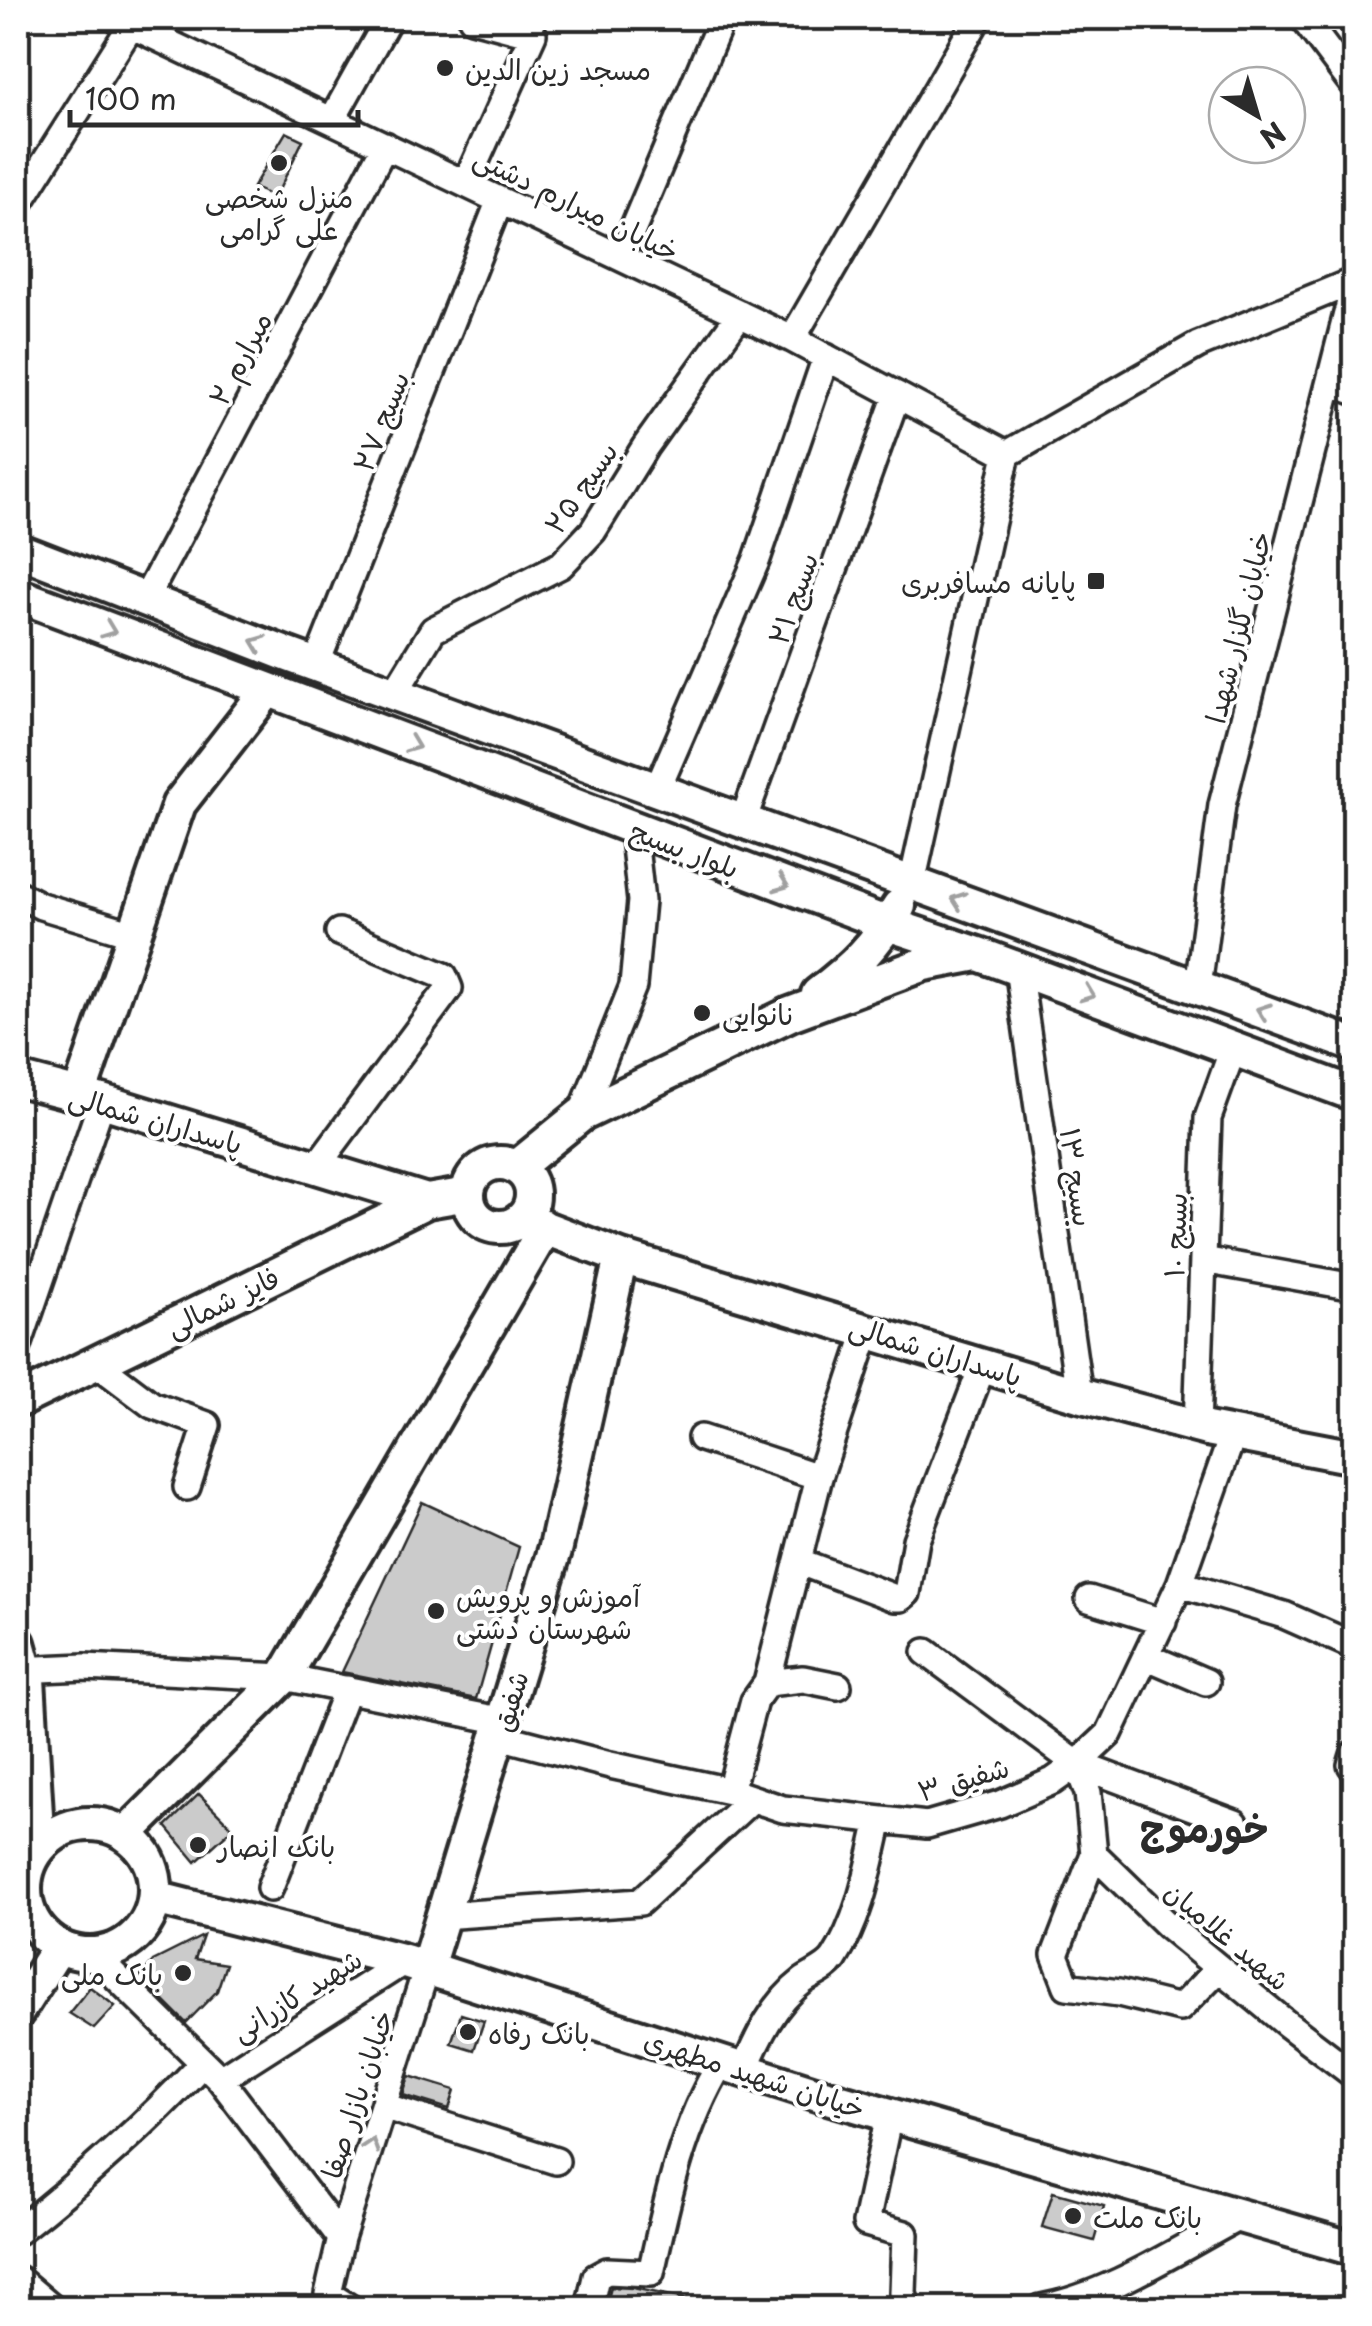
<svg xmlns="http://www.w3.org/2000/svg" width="1372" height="2326" font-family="'Playpen Sans','Playpen Sans Arabic',sans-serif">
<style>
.building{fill:#cbcbcb;stroke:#2b2b2b;stroke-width:2.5}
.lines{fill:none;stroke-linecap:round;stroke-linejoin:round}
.minor-casing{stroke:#2b2b2b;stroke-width:32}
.major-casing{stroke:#2b2b2b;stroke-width:40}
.minor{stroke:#fff;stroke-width:25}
.major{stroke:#fff;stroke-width:32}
.oneway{stroke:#a0a0a0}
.poi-dot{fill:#2b2b2b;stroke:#fff;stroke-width:4}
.labels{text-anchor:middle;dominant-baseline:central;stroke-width:8;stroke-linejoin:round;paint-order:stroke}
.poi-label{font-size:28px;fill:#2b2b2b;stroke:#fff;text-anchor:start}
.street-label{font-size:28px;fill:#2b2b2b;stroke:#fff}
.district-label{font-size:38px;font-weight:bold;fill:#2b2b2b;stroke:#fff}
</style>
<rect width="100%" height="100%" fill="#fff"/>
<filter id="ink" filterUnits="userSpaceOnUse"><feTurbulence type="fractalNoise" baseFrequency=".01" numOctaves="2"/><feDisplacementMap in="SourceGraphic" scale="20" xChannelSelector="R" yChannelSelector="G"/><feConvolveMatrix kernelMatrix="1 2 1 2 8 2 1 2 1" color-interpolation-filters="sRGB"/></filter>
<g filter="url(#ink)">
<path class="building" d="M286,132L303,140L275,198L253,187Z
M422,1502L519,1547L476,1699L342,1672Z
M199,1794L233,1828L196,1862L166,1826Z
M203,1936L195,1959L226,1964L217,1991L186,2023L140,1977L153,1961Z
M90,1987L115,2006L94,2029L69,2013Z
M461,2014L484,2021L474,2050L451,2043Z
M409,2076L455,2090L449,2109L403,2095Z
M1053,2192L1104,2206L1094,2241L1042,2227Z
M611,2287L633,2288L696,2301L695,2308H606Z"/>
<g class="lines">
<g class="minor-casing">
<path id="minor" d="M116,18L792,339L1007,454
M1303,18L1354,86
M332,120L389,18
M466,183L533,34L472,18
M18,205L136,18
M621,257L722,18
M792,339L978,18
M1330,382L1354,391
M145,600L385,145
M316,665L500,200
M394,694L433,630L561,565L593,531L645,447L740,314
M657,790L757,559L826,357
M743,821L897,395
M912,883L1007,454L1198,345L1354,281
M18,894L41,906L134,934
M1018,968L1079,1395
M1198,987L1222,805L1354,286
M581,1115L633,986L641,901L633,828
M316,1167L449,988L444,976L339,932
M1203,1260L1354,1287
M18,1346L102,1101
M95,1362L152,1405L207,1425L187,1487
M1197,1427L1208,1118L1233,1049
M701,1438L819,1477
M800,1562L895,1598H901L907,1593L916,1540L983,1365
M1180,1584L1284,1615L1354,1646
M1089,1599L1163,1622
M926,1652L1077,1764L1235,1823
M1148,1657L1206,1682
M18,1670L85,1667L284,1677L504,1721
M767,1683L803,1679L838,1686
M499,1736L610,1765L730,1791L783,1809L927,1825L1000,1804L1053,1781L1077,1764L1109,1734L1180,1584L1233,1434
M1354,1755L1351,1765L1354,1769
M1077,1764L1088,1793L1094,1854L1168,1926L1287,2024L1354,2075
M730,1791L754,1701L767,1683L819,1477L868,1329
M1094,1854L1055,1955L1067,1986L1119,1993L1180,2008L1219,1968
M270,1888L347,1689
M441,1916L640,1902L752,1799
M93,1954L220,2079L341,2238
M744,2070C758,2037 774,2003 803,1981C813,1974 827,1969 834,1959C861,1917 869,1867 880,1820
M220,2079L405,1961
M383,2106L556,2161
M889,2115L866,2223L905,2234L903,2293L907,2308
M18,2231C84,2179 144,2126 202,2064
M18,2279L52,2308
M328,2294L341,2238L427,1967
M328,2294L350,2308
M589,2308L596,2277L607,2271L651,2273C667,2200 682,2127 721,2063
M1041,2308C1109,2296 1180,2248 1241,2216"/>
</g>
<g class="major-casing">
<path id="major" d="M18,550L286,654L1354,1045
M18,595L888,924L981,955L1354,1094
M818,994C855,966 875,946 899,906
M18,1079L102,1101L427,1201L468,1194
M79,1095L179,804L267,691
M468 1195a32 32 0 1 1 64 0a32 32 0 1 1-64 0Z
M517,1167L581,1115L790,1014L924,964L972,955
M526,1215L545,1228L621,1257L1079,1395L1207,1429L1354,1457
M18,1401L427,1201
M18,1643L28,1679L38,1849
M25 1889a65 65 0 1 1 130 0a65 65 0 1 1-130 0Z
M126,1834L284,1677L545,1228
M155,1898L405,1961L821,2095L1354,2249
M427,1967L556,1547L621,1257
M18,2011L58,1948"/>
</g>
<use href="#minor" class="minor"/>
<use href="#major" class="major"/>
</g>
<defs><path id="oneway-chevron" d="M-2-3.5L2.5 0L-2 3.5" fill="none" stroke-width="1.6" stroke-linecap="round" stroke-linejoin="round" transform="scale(2.5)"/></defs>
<g class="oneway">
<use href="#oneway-chevron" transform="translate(109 630) rotate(21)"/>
<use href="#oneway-chevron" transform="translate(258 643) rotate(-159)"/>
<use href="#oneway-chevron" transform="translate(413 745) rotate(21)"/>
<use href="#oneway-chevron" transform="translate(782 884) rotate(21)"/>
<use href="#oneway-chevron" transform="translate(958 900) rotate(-160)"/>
<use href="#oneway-chevron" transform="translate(1088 994) rotate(21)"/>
<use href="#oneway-chevron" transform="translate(1263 1011) rotate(-160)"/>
<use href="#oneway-chevron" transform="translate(371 2145) rotate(-72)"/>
</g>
</g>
<g class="poi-dot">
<circle cx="445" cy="68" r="10"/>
<circle cx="279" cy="163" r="10"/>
<rect x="1086" y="571" width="20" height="20" rx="5"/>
<circle cx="702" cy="1013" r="10"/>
<circle cx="436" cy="1611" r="10"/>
<circle cx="198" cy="1845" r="10"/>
<circle cx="183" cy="1973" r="10"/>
<circle cx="468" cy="2032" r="10"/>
<circle cx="1073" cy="2216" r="10"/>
</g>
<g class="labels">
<g class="poi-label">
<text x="465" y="68">مسجد زین الدین</text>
<text x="279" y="196" text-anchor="middle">منزل شخصی<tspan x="279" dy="32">علی گرامی</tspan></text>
<text x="1076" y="581" text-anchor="end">پایانه مسافربری</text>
<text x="722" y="1013">نانوایی</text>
<text x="456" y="1595">آموزش و پرویش<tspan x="456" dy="32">شهرستان دشتی</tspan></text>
<text x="218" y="1845">بانک انصار</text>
<text x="163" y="1973" text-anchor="end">بانک ملی</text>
<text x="488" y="2032">بانک رفاه</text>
<text x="1093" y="2216">بانک ملت</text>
</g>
<g class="street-label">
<text transform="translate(577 203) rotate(26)">خیابان میرارم دشتی</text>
<text transform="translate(239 358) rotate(-62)">میرارم ۲</text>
<text transform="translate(380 421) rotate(-68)">بسیج ۲۷</text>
<text transform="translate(580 487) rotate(-55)">بسیج ۲۵</text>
<text transform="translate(792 598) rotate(-70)">بسیج ۲۱</text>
<text transform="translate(1237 627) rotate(-76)">خیابان گلزار شهدا</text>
<text transform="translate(685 848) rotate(21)">بلوار بسیج</text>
<text transform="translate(156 1119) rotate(16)">پاسداران شمالی</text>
<text transform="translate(1078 1177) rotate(82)">بسیج ۱۳</text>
<text transform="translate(1174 1235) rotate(-88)">بسیج ۱۰</text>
<text transform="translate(222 1301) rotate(-26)">فایز شمالی</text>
<text transform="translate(936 1350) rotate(17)">پاسداران شمالی</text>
<text transform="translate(509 1701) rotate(-73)">شفیق</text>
<text transform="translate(963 1778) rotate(-16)">شفیق ۳</text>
<text transform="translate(1228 1935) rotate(40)">شهید غلامیان</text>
<text transform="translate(296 1994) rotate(-32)">شهید کازرانی</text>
<text transform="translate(755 2073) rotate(18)">خیابان شهید مطهری</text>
<text transform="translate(356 2094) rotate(-72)">خیابان بازار صفا</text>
</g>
<g class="district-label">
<text x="1204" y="1827">خورموج</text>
</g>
</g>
<rect width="1372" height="2326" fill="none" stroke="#fff" stroke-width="60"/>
<rect x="30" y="30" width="1312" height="2266" fill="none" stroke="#2b2b2b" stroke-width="4" filter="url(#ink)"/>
<g transform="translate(1257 115) rotate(142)"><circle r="48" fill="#ffffff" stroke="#aaaaaa" stroke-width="2.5"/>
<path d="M0-8L18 38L0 25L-18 38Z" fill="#2b2b2b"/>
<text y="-15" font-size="28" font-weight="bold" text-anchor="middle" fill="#2b2b2b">N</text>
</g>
<path d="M70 110v15h288v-15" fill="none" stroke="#2b2b2b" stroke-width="5"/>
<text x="85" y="110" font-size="30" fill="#2b2b2b" stroke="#ffffff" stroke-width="8" paint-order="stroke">100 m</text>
</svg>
